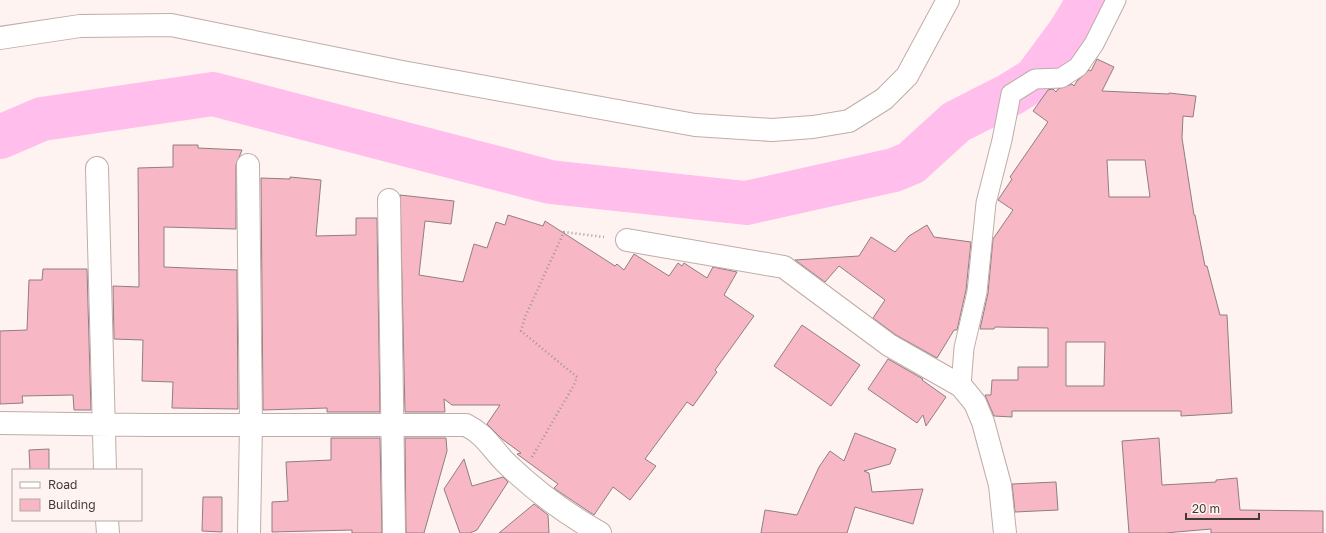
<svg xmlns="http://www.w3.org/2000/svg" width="1326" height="533" font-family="'Golos Text',sans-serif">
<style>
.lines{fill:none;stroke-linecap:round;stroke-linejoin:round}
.river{stroke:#ffbeec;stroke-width:44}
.building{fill:#f7b7c4;stroke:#907e82;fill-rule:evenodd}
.pedestrian-casing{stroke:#bfada9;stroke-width:21}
.minor-casing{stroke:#bfada9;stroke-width:24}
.path{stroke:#a09694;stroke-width:2.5;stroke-dasharray:1 3;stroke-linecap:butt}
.pedestrian{stroke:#fff;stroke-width:19}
.minor{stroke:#fff;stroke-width:22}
</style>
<rect width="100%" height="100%" fill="#fef3f0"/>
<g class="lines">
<path class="river" d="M0,137L42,119L213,94L550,182L746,203L894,170L911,163L956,122L1011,94L1035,79L1069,33L1082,12L1087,0"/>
</g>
<path class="building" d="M1097,59L1114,67L1102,91L1169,94V93L1196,96L1193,117L1183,116L1182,138L1194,215H1195L1205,266H1207L1220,315H1227L1232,413L1181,416V411H1012V417L994,416L985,395H991L992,380H1018V367H1048V328L995,327L994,329H980L988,293L993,239L1013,210L998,200L1012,179L1010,177L1048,122L1033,111L1048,90L1053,89L1056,92L1058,89L1072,84L1074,86L1077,81L1089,70L1091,71ZM1107,160H1145L1150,197H1109ZM1066,342H1105L1104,386H1066Z
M173,145H198V148L242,150L236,165V229L164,227V267L237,270L238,409L172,408L173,382L142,381L143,340L114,339L113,286L139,287L138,168L173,167Z
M290,177L321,180L316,236L356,235V218H377L380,412H327V408L263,410L261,178L290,179Z
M400,195L454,201L451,224L425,221L419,275L463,282L474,244L487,248L496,222L505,225L508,215L543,226L545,221L615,266L617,264L624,270L634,254L669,276L678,263L682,266L684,263L707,278L713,267L737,272L724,295L754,316L715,370L717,372L693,406L687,402L645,459L656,466L630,500L613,487L594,515L558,491L554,488L558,484L517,454L521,453L502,439L487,424L500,405H452L444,399L445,412H405Z
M927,225L934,237L971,242L966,290L957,330H954L937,358L896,335L873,318L885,300L839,266L825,282L795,260L859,256L871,237L895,252L909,236Z
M43,269H87L91,410H74L73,395L22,396L23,403L0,404V331L27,330L29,280H42Z
M802,325L860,365L831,406L774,366Z
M888,359L923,379L922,380L946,397L926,426L923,415L917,423L868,389Z
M855,433L896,449L890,464L864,471L869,473L872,492L923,489L913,524L855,507L847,533H761L765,510L797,515L819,467L830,451L844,461Z
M331,438H380L382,533H352V530L272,532V502L288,501L286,462L331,460Z
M405,438H446L447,451L424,533H406Z
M1159,438L1162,485L1216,482V480L1237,478L1240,510L1323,511V533H1211V529L1165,533H1129L1122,441Z
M49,449V470H30L29,450Z
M464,459L472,486L503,477L508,482L477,530L470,533H460L444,489Z
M1056,482L1058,510L1015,512L1012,484Z
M203,497H222V532L202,531Z
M534,504L548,515L549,533H499Z"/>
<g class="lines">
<g class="pedestrian-casing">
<path id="pedestrian" d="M961,386L964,348L977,292L986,203L1002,140L1011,94L1035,79L1061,78L1078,67L1094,44L1116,0"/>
</g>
<g class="minor-casing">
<path id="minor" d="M0,38L80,26L171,25L402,72L695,125L772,130L813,127L849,121L884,99L907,76L948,0
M248,165L251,425L249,533
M97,168L105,470
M389,200L394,533
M627,240L784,267L889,345L961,386L975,403L983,422L1000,485L1005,533
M0,423L148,425H466C486,435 491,448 506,463C534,490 566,514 600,533
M107,520L108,533"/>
</g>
<path class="path" d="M532,457L574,385L577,377L521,331L525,317L564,232L604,237"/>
<use href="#pedestrian" class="pedestrian"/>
<use href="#minor" class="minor"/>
</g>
<rect x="12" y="469" width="130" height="52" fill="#fef3f0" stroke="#b3a9a6"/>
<rect x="20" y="482" width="20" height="6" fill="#ffffff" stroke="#b3a9a6"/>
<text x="48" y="489" font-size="12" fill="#423a38">Road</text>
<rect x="20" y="499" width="20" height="12" fill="#f7b7c4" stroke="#b3a9a6"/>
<text x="48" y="509" font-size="12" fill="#423a38">Building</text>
<path d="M1186 513v6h73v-6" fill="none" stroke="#423a38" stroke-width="2"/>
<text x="1192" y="513" font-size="12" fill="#423a38" stroke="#fef3f0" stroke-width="3" paint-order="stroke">20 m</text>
</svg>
